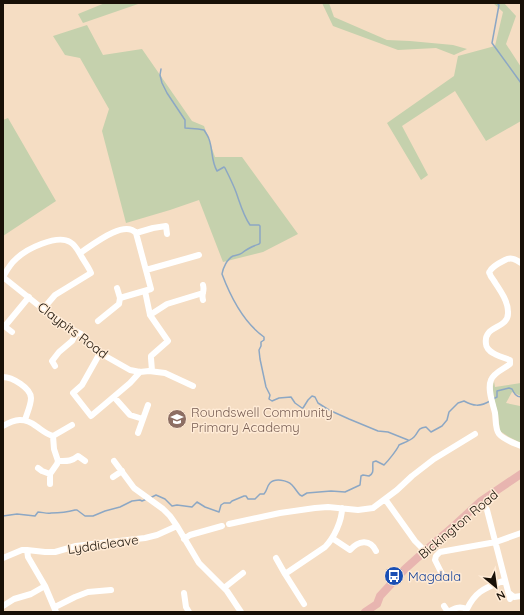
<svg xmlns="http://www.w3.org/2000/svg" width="524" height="615" font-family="Quicksand,sans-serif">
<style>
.green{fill:#c5d1ad}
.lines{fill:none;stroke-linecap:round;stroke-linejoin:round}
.stream{stroke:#8ca7c4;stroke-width:1.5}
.minor{stroke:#fff;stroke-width:6}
.major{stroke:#e8b5b0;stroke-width:8}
.labels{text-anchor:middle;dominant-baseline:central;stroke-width:3;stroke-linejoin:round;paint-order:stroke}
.street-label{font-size:13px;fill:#181007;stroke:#ffebd6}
.education-label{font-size:13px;fill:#785e54;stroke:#ffebd6;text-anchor:start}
.transit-label{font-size:13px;fill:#164399;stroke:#ffebd6;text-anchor:start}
</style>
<rect width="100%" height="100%" fill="#f5ddc3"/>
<path class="green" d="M105,3H141L83,23L78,14Z
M322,3H329L334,17L387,40L410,41L453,45L467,49L454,55L436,48L398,50L333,26Z
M493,3H504L516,16L506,44L521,67V121L486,141L455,91L402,126L428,175L421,180L387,123L454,76L458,56L495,46L503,12Z
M87,25L103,55L142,49L192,121L204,126L215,157H242L298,234L263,252L223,262L199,200L170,210L126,223L102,131L109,109L80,58L65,55L53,36Z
M8,118L56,201L3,236V120Z
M494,381L495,387L521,383V396L512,392L506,403L520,406L521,408V443L509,437L500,431L498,414L492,392Z"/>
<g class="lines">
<path class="stream" d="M497,3L499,5L492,43L521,83
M161,69L160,75L162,83L167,93L185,120V128L198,129L204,130C206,133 208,136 209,139C213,150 211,161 217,171L224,167L225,168C229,176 233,184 236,192C240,203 243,215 250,225H259L260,226V243L259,244C251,247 248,248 242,253C240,255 236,255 233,256C227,259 223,268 222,274C231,298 243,322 264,337V340L261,342V346L259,350L260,359L266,387L270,395L269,399L272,401L279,398L291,397L295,403L302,408H303L308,400L312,396L315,397L318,403L329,410L349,419L378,431L388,432L408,440
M493,399L497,397V391L509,388L512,389C514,393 516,397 521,397
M150,498L156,495L165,499L172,506L177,505L192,507L197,502L205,507L219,512L221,505L224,503H230L232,501L244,496H246L248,499H255L260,494H264C267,491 267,486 270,483C275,478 287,480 292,485C295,488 297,492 300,495L302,496L307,493L331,491L345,492L360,485L361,476L363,475L369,476C375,473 372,468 373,462L376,461L384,465C388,461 397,450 399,445C403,443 410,441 414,437C419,432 417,428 426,427L431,432L442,426L447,420L449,412L458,403L464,401C473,406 480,407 490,401
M3,516L17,514L35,516L38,512C42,512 47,514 51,513C58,513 68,512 75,510H77L85,516H93L105,511L120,507L132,501L140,500L142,501L147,499"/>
<path class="minor" d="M136,233L153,228L166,226L167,234
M80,253C91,246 124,219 136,233L151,289L120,298
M521,263C515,259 511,257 505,260C501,262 492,267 490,271C489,272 489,273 490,274C490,276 493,279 494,281C500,290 508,301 508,312C509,330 483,324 486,344C486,347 489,351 493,353C498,356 504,358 510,360V364C504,369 494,372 491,380C487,389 493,404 495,413C496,420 495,429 499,434C504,440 514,443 521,446
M146,270L199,255
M203,285C205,292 201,293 203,300
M145,291L150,315L168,341L151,356V358L152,371
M43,309L55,295L91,273C89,268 86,264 83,259C79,253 77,246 70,242C57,234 26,249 16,259C10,264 7,270 3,277L43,309L73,330L81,334L93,348L100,353L130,370L140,372L149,371L165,373L193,386
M150,315L167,304L203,293
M98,321L119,304L120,298L117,288
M3,325L12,332
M5,326L29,297
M100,353L82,385L73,393L91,416L130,383L140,372
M55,366L52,361L59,352L72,341L77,332
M3,377C12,377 31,388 31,398C31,405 27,413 25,420
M114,397L130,415L143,419
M3,426C15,419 24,417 36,426C42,430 46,434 53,436L72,425
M138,433L148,405
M58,461C66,461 71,462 78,456L85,461
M114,461L134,488L163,509L170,516L177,526L199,563L227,591L241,612
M38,468L42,471L50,474
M113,477L122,471
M50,484V474L57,464L58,461L54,449L53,436
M385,499L415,541L425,551
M481,501L487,510L510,599
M229,524L280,513L315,508L328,507L358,510L373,508L397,490L412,476L434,459L475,434
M332,538L350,550C358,541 370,538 376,551
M184,539L190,535L222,526
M27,550L28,557L45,586L56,612
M3,558L22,550H27L45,552H55L76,546L145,538L157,535L177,526
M276,558L285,574
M442,574L435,560L436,556L440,552L496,542L521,533
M224,588L243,573
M184,593L186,607L189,612
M509,593L514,597L521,596
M304,604L285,574L325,547C334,538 342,521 342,508
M3,606L14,599L31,594L45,586
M444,606L448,612C455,608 459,606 467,609C476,590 486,588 505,580
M55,607L75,597L88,592L111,590"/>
<path class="major" d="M365,612L377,604L380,596L405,569L425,551L455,525L481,501L521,474"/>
</g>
<defs>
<g id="school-disc" transform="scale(1)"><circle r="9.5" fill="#8d6e63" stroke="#ffebd6"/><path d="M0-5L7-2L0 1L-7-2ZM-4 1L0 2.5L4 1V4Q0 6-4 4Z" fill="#fff"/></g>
<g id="bus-disc" transform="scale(1)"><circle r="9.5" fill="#1a4fb4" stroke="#ffebd6"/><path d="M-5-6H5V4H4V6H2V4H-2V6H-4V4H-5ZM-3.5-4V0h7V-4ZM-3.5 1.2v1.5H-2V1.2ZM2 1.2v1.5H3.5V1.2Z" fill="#fff"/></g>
</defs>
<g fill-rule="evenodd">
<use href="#school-disc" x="177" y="419"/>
<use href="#bus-disc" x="394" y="576"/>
</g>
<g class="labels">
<g class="street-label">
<text transform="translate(73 330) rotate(37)">Claypits Road</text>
<text transform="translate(458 524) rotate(-40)">Bickington Road</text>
<text transform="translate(103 544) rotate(-8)">Lyddicleave</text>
</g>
<g class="education-label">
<text x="191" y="412">Roundswell Community<tspan x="191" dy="15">Primary Academy</tspan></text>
</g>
<g class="transit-label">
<text x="408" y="576">Magdala</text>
</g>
</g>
<rect width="524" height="615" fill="none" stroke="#181007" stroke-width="8"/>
<g transform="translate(496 587) rotate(151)" stroke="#ffebd6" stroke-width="3" paint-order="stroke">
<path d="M0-3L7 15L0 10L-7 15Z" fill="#181007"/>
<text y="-6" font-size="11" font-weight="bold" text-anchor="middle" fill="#181007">N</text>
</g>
</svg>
